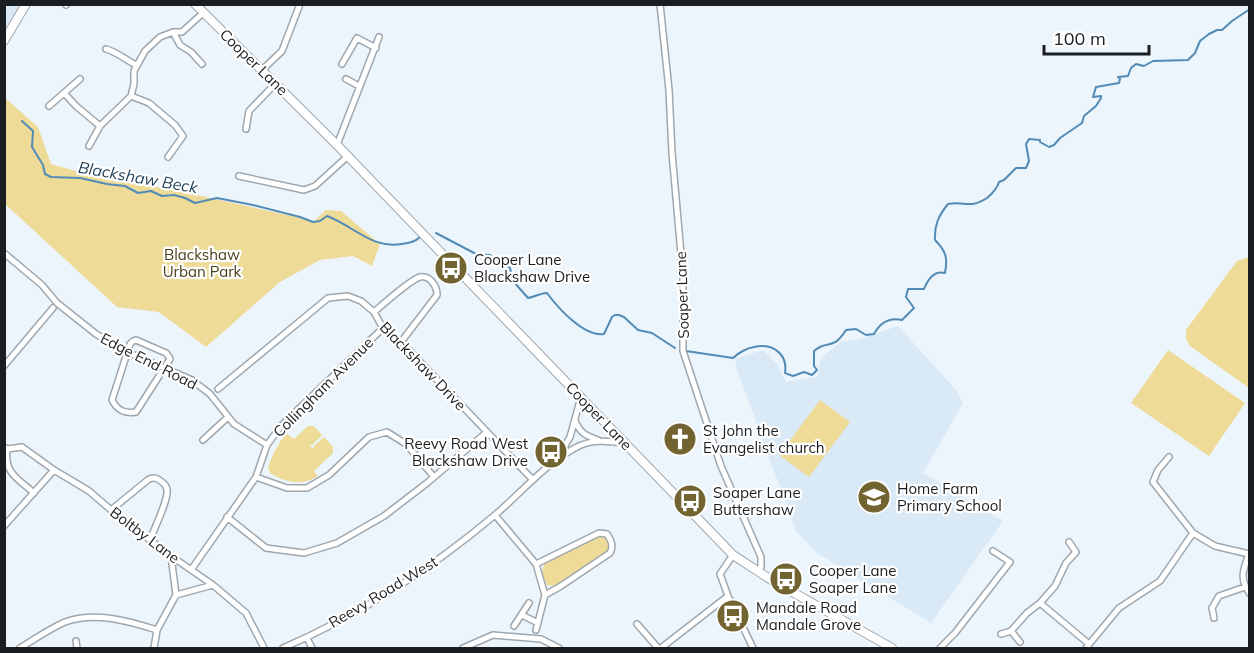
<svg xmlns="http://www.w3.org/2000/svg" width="1254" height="653" font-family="Mulish,sans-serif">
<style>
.built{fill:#dae9f6}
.green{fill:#eedb98}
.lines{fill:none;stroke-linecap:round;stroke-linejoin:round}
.stream{stroke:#528bb6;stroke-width:2}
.street-casing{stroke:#9fa7ae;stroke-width:8}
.secondary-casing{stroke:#9fa7ae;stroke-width:10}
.street{stroke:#fff;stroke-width:5}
.secondary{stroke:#fff;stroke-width:8}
.labels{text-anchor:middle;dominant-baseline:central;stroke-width:4.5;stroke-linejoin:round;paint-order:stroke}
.street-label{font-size:15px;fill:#1b1e21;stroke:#fff}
.park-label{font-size:15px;fill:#4a3f17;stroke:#fff}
.poi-label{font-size:15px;fill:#1b1e21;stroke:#fff;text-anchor:start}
.water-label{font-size:16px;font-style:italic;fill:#1c3d56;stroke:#fff}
</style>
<rect width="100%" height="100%" fill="#ecf5fc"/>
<path class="built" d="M5,5H22L5,31Z
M898,326L956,390L963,403L923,473L1003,521L931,623L817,553L796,531L737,369L735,359L763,350L776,363L786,382L818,377L820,359L840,342L860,339Z"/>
<path class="green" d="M4,97L38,127L51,164L104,179L170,189L314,221L326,210L341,211L380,244L372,266L353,256L320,260L280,282L206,347L159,312L117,307L5,204Z
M1249,257H1250L1249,388L1190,346L1186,339V330L1237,261Z
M1168,350L1245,403L1209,456L1131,403Z
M820,400L850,422L809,477L779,455Z
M308,426H314L322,435L312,445L309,444L313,449L314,446L324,437L333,447V453L314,471L317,475V477C300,486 286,482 271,474L268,468C272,455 278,444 286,433L294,439Z
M604,536L608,539L610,544L606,553L555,586L547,585C543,577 540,571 545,563C563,554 583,539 604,536Z"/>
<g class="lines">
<path class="stream" d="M22,121L33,131L32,147L43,165L45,174L51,177L80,178L107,184L125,186L138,193L151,191L162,196L174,195L185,198L195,203L217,198L253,205L300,217L313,222L320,221L327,216C354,226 371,249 402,244C409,243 415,242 420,237
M436,233L476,254L490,255L499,264H504L510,268L513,281L528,298C535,297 540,293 547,293C558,308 584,337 604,334L612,317L615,315H619L624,317L638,330L652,333L675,348
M686,351L733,358C738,353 747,348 754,347C773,343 788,354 785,373L793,376L804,372L812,375L817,370L814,366V351C827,339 832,352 846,330L856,329L866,335L874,334C880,323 889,317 902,320L914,308L906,297L908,289H924C928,279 934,270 945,273C948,258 946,251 935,240C934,225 939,215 948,204C966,201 970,209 987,198C993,193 997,189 999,182L1004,180L1016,168H1026L1029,161L1026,144L1029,139L1040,140V142L1049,147L1054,145L1060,138L1082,123L1084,116L1096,106L1101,98V96L1093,97L1096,87L1119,83L1120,79L1118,77L1128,76L1131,68L1136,64L1144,66L1153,61L1188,60L1195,53L1200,41L1209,34L1217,30H1222L1232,21L1250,9"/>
<g class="street-casing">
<path id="street" d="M660,4L669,90L672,153L683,276V351L721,466L761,557V566L759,572
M66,5L67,4
M173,32L180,45L191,52L202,64
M106,49C117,52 126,60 136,65
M342,64L357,38L376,48
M262,70L282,51L300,4
M346,79L359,86
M64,93L76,106L100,126
M131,96L149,103L175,125L183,136L168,157
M49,106L80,79
M246,129L249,111L276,83
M337,145L379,37
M89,146L100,126L131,96L134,84V71L145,51L160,37L173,32H182L203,13
M239,176L304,190L315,186L348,156
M4,253L42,285L57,303L96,334L127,352L192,380L210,394L234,424L267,445
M374,312C382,305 412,279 420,277C430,275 437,286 437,295L401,342
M136,340L166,353L169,357L170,359L136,412C124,414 117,410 112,400L130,344L133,341Z
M4,366L53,308
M218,389L328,298L348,296L361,301L374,312L384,330L401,342L533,480
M575,421C581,434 585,435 598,440
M203,440L228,417
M4,447L7,449L22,447L54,470L89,491L111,510L171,556L213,585L246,613L264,648
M7,449C4,473 17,478 34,493
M559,456L570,437L581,397
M1169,457L1158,470L1153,482L1193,533L1215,546L1249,554
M256,477L287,488H307L329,475L369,437L387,432L406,444L434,477
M111,510L149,479C155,477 157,478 162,482C165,484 166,485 167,489C169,499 154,529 150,540
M495,515L536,564L545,595L536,630
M227,517L266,548L304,553L337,543L384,516L427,483L487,432
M4,526L54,470
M1249,554C1243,570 1239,579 1250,594
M733,555L720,574L728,596L753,648
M536,564L599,533L607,534C611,540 614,546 610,553L561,586L545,595
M191,570L256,477L267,445L281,426L383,328
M176,595L213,585
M1040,603L1089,644
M522,615L538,623
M1214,618L1212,608L1219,596L1245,587
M637,624L658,648
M514,626L529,603
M1011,631L1020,642
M1001,634L1011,631L1027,613L1040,603L1055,586L1066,563L1076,552L1069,542
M307,638L312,648
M76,641L77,648
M20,648C35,639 49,629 65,622C94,611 129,621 157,630
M154,648L157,630L176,595L171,556
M283,648C359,615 431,569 495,515C521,493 544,465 575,448C590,439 607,441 624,443
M463,648L493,635L541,639L559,648
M661,648L728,596
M940,648L955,633L1010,562L993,551
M1086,648L1119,608L1160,581L1193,533"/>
</g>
<g class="secondary-casing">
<path id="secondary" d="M195,4L337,145L733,555L773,581L892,648
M4,41L26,4"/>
</g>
<use href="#street" class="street"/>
<use href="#secondary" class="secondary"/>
</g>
<defs>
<g id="bus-disc" transform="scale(1.725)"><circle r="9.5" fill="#726431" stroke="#fff"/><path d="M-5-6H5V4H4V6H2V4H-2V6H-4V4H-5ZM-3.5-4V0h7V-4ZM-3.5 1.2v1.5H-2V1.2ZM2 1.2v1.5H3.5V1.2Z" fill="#fff"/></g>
<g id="church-disc" transform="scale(1.725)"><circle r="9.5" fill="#726431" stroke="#fff"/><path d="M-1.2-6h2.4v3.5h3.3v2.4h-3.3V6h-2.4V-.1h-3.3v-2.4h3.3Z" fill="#fff"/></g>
<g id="school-disc" transform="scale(1.725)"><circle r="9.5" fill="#726431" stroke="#fff"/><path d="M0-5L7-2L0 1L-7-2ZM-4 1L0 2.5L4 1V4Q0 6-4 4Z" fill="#fff"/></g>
</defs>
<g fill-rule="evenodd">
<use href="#bus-disc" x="451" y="268"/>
<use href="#church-disc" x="680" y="439"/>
<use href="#bus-disc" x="551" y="452"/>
<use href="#school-disc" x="874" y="497"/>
<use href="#bus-disc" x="690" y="501"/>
<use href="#bus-disc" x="786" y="579"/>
<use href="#bus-disc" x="733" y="616"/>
</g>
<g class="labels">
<g class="street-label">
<text transform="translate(254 62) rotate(44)">Cooper Lane</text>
<text transform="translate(682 295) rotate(-92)">Soaper Lane</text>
<text transform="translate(149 361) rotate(27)">Edge End Road</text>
<text transform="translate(423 366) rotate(46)">Blackshaw Drive</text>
<text transform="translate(323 387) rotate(-45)">Collingham Avenue</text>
<text transform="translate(599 416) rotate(46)">Cooper Lane</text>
<text transform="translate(145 535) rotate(37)">Boltby Lane</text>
<text transform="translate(383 592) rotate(-31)">Reevy Road West</text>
</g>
<g class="park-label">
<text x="202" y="254">Blackshaw<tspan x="202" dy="17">Urban Park</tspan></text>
</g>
<g class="poi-label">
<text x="474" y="259">Cooper Lane<tspan x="474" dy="17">Blackshaw Drive</tspan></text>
<text x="703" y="430">St John the<tspan x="703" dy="17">Evangelist church</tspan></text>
<text x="528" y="443" text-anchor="end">Reevy Road West<tspan x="528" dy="17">Blackshaw Drive</tspan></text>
<text x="897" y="488">Home Farm<tspan x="897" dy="17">Primary School</tspan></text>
<text x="713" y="492">Soaper Lane<tspan x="713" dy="17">Buttershaw</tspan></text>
<text x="809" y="570">Cooper Lane<tspan x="809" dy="17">Soaper Lane</tspan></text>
<text x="756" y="607">Mandale Road<tspan x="756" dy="17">Mandale Grove</tspan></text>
</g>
<g class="water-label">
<text transform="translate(138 177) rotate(10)">Blackshaw Beck</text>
</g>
</g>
<rect width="1254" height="653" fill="none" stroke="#1b1e21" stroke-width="12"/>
<path d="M1044 45v9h105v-9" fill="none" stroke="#1b1e21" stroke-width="3"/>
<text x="1053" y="45" font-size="18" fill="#1b1e21" stroke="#ffffff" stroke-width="4.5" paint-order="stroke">100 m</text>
</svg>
